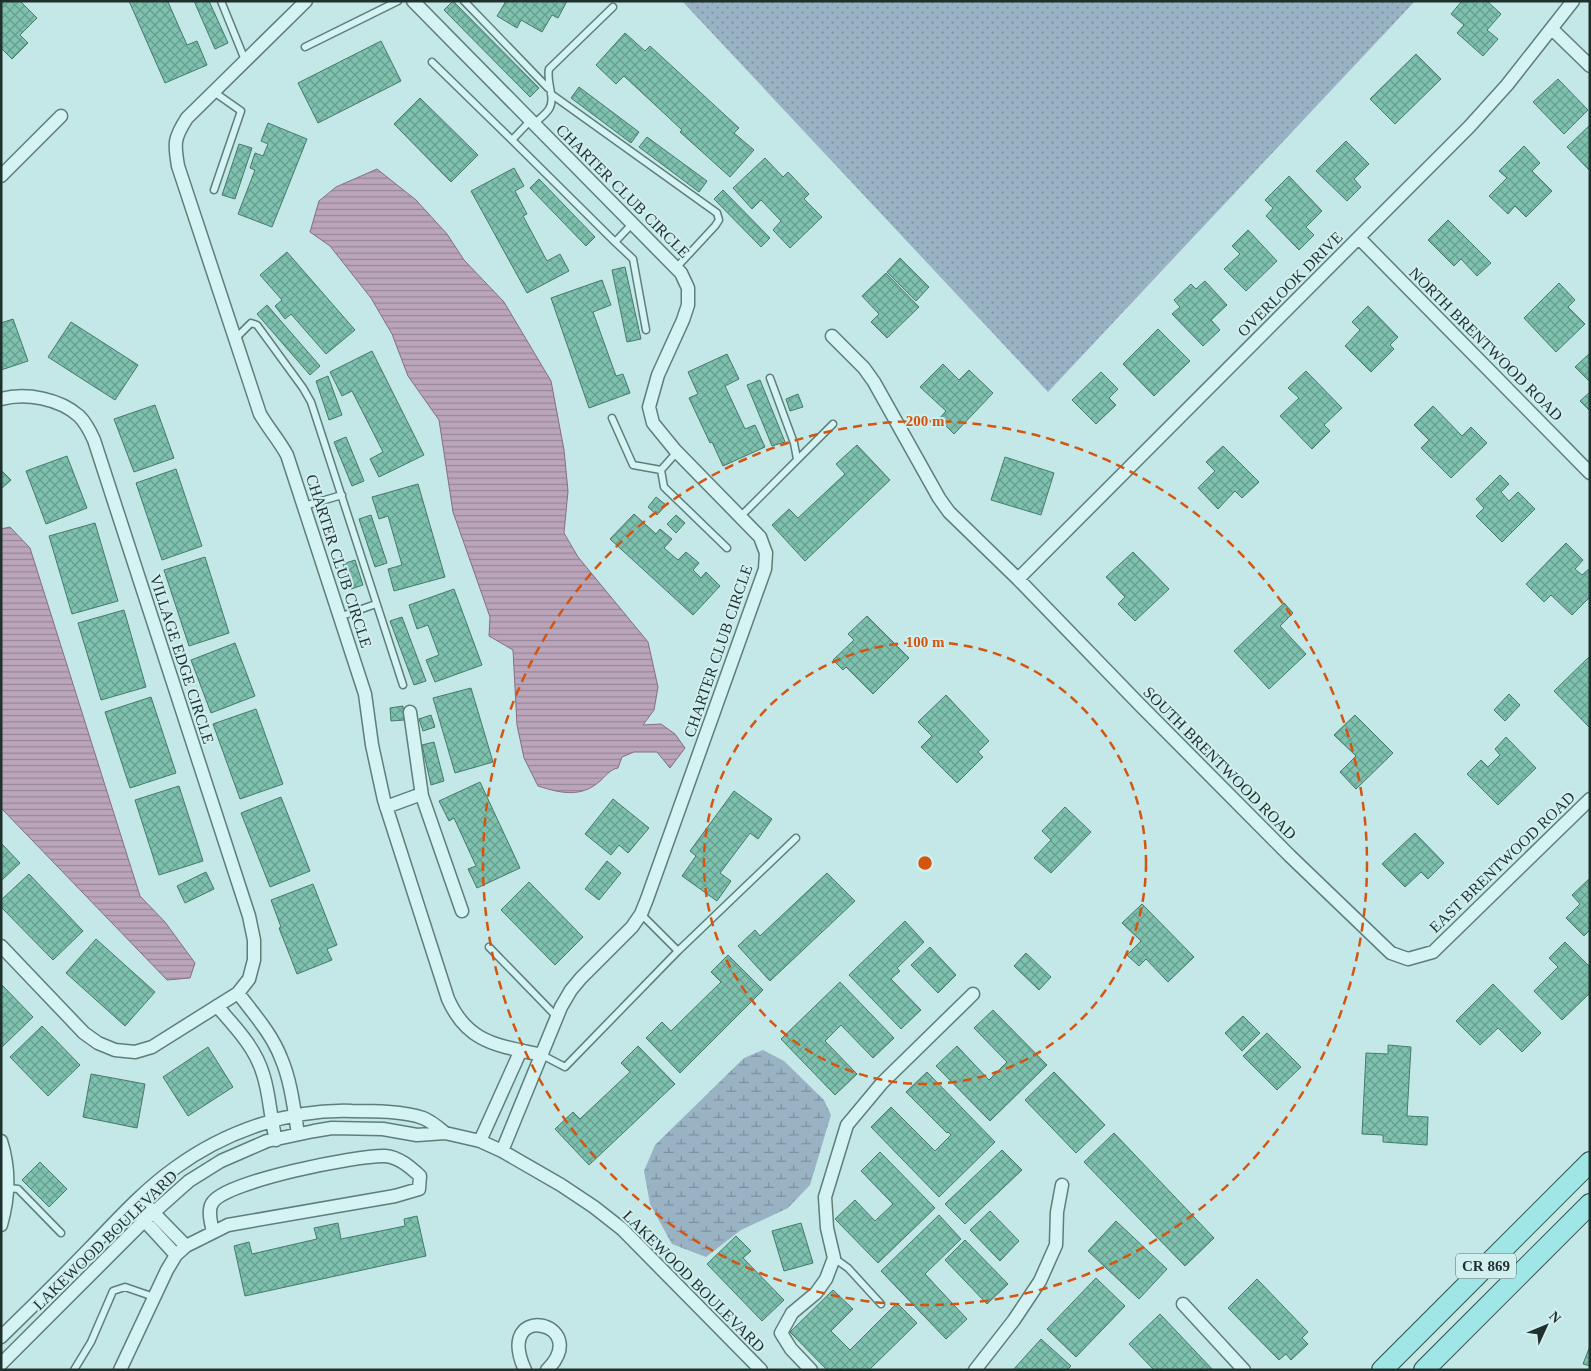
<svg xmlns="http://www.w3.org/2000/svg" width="1591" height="1371" font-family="'Times New Roman',serif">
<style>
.grass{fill:url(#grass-dots)}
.wetland{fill:url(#wetland-marsh)}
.water{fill:url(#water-rules);stroke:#886d86}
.building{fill:url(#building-cross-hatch);stroke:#467b6b}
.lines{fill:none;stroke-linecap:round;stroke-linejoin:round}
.service-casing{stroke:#5d7f7a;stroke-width:9}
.minor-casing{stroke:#5d7f7a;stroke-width:15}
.primary-casing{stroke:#304e47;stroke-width:22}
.service{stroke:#d5f3f3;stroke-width:6}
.minor{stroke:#d5f3f3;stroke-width:12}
.primary{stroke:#a0e6e6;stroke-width:20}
.ring{fill:none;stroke:#d4550f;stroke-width:2.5;stroke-dasharray:9 6}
.labels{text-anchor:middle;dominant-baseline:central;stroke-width:4;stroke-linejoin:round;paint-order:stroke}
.shield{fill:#d2eff0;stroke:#556a68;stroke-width:1}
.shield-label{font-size:15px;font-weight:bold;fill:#1f312d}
.street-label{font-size:16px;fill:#1f312d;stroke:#d2eff0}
.centre{fill:#d4550f;stroke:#d2eff0;stroke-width:2.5}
.ring-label{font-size:15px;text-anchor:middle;font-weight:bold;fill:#d4550f;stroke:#d2eff0;stroke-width:4;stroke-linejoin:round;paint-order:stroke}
</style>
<defs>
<pattern id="grass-dots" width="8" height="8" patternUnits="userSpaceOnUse" patternTransform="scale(1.25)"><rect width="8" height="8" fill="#99b2c4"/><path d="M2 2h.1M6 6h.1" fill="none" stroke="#7c91a0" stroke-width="1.8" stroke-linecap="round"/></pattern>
<pattern id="wetland-marsh" width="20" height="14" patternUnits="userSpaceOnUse" patternTransform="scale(1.25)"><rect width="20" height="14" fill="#99b2c4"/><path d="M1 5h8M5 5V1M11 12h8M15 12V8" fill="none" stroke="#7c91a0"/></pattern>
<pattern id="water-rules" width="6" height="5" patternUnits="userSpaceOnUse" patternTransform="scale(1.25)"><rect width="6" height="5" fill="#bba5bb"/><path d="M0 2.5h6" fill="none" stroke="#978798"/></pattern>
<pattern id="building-cross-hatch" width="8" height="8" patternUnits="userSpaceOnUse" patternTransform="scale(1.25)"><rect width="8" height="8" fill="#7ec1ae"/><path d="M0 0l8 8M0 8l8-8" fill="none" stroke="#679d8e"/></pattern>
</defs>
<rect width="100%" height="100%" fill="#c4e7e7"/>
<path class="grass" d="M682,1H1415L1048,392Z"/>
<path class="wetland" d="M763,1050L784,1061L824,1100L831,1115L810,1185L788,1208L741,1230L706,1257L672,1244L650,1204L644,1171L655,1145L744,1058Z"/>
<path class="water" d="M377,169L416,200L447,234L464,260L504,302L551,381L564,450L568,491L564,533L578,557L648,642L658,687L654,710L643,725L661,724L675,734L685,748L670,768L657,752H634L622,757L618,768C610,769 605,777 599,782C580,798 560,793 538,786L524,758L517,725L513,650L489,636L490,617L453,512L439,420L408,376L392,334L371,298L330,246L310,232L319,201L336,187Z
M10,527L30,548L140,896L165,922L195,963L190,978L167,980L1,808V529Z"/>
<path class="building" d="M3,1H20L37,18L20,35L28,43L12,59L1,48V3Z
M129,1H170L168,2L187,45L197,41L207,65L165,83Z
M194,1H209L228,43L215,49Z
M453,1L539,88L530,97L444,10Z
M506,1H567L558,18L552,15L542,32L521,20L517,28L497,16Z
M1462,1H1487L1501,14L1487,30L1498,39L1483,56L1457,33L1464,25L1451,14Z
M625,33L645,51L650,46L739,128L734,133L754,150L730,177L680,132L682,130L624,76L616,84L596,65Z
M381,41L401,81L318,123L298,83Z
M1416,54L1441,79L1395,124L1370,99Z
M1558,79L1588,110L1564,134L1533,102Z
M579,87L639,132L631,143L571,98Z
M420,98L478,155L451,182L394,124Z
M268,123L307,139L272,227L238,214L255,170L250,168L255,153L263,156L268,144L261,141Z
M1590,125V171L1567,147Z
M647,137L707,181L699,192L639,147Z
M1346,141L1369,164L1354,179L1361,187L1347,201L1316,171Z
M239,144L252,148L235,199L222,195Z
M1524,146L1540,163L1532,171L1552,191L1526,217L1515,206L1508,214L1489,196L1507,178L1499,171Z
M765,158L783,177L788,172L809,194L804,199L822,217L790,248L773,230L781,221L761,200L752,209L733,188Z
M514,168L524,186L515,191L527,214L523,216L547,261L560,254L569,271L527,293L471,191Z
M1289,176L1322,211L1306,227L1314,235L1299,250L1266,216L1273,208L1265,200Z
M539,179L595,237L586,246L530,188Z
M723,190L770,238L761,247L714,199Z
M1448,220L1491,263L1477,276L1461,259L1454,266L1428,240Z
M1248,230L1277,261L1246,291L1224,269L1240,254L1232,246Z
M287,252L355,330L326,354L291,314L285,319L275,306L282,300L260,275Z
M900,258L929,287L916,301L887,272Z
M625,267L641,339L627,342L612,270Z
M886,273L919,307L887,338L871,322L879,314L862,296Z
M602,280L611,305L593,312L616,376L623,374L630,393L589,408L551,298Z
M1205,281L1227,305L1211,320L1220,330L1203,346L1172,314L1180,307L1174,300L1191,284L1196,289Z
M1559,283L1575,300L1568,307L1585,324L1556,352L1524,318Z
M267,305L320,366L310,375L257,314Z
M1368,306L1398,337L1390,345L1394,349L1371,372L1345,346L1360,330L1352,322Z
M13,319L28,361L1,370V323Z
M71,322L138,365L115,400L48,357Z
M1158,329L1190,361L1154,396L1123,364Z
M372,351L424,455L379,477L370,459L383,452L352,391L342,396L330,372Z
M1590,353V382L1575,367Z
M727,354L739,379L725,386L745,429L755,425L765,447L723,466L712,442L710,443L689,398L698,394L688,372Z
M943,364L959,380L969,370L993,393L954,434L939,419L946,411L920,387Z
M1306,371L1342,408L1324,425L1330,431L1312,449L1280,416L1299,398L1288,388Z
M1101,372L1118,389L1109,398L1116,405L1096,424L1072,400Z
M328,376L342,415L329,420L316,381Z
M760,380L785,442L772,446L747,385Z
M1590,392V411L1580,401Z
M798,394L803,407L790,411L786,399Z
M155,405L174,458L134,472L114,419Z
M1433,406L1462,436L1471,427L1487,443L1451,478L1421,448L1429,440L1414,425Z
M346,437L364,481L352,486L334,442Z
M857,445L890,480L805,561L772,525L789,509L798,518L845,474L836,464Z
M1223,446L1259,482L1242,498L1235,491L1218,509L1198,488L1215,471L1206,462Z
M67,456L87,508L46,524L26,471Z
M1005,457L1054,473L1041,515L991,500Z
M176,469L202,546L162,560L136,483Z
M1,470L11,480L1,489Z
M1500,475L1509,484L1501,492L1509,501L1518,492L1535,509L1502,542L1476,516L1484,508L1476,499Z
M418,484L445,577L394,591L388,569L402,565L388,516L379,519L372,497Z
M656,497L666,505L657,515L648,507Z
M634,514L656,534L660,529L672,539L664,548L678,560L686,552L699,563L693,570L701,578L706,572L720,586L693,615L610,539Z
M371,515L387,563L375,567L359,519Z
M676,515L685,523L676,533L667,524Z
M95,523L118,601L72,614L49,536Z
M1566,543L1583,560L1575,569L1582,575L1589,569L1590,570V597L1572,615L1551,595L1544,602L1526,584Z
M1133,552L1169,589L1135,621L1118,604L1125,597L1106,577Z
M205,557L229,633L189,646L164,570Z
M355,560L363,585L351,589L343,564Z
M454,589L482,665L435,682L426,660L439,655L428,625L417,629L409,605Z
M1284,603L1293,613L1280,626L1306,654L1269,689L1234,651Z
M124,610L146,687L101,700L78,623Z
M867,616L909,658L873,694L846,667L843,670L833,660L854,640L848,634Z
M402,617L426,681L414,685L390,621Z
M235,643L255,696L211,713L191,660Z
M1590,656V728L1554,691Z
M471,688L493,762L455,773L433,698Z
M1509,694L1520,705L1505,721L1494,710Z
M946,695L989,741L978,752L983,757L957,783L921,747L932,736L918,722Z
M151,697L176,773L130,788L105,712Z
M403,706L404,720L391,721L390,708Z
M256,709L283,784L240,799L213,724Z
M431,715L435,727L423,731L419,719Z
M1355,715L1393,753L1356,789L1340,772L1356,756L1334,735Z
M1506,737L1536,768L1498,805L1467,774L1481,760L1488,767L1500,755L1495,749Z
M434,742L444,781L431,785L422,745Z
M480,782L520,868L477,888L468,869L476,866L454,818L449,821L439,801Z
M179,786L203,861L159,875L135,800Z
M734,791L772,819L758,839L750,833L720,873L731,881L717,901L682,876L696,856L690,851Z
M281,797L310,871L270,887L241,813Z
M613,799L649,828L628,853L619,845L611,855L585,834Z
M1065,807L1091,832L1051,873L1034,858L1051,840L1042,831Z
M1415,833L1444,863L1428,879L1421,872L1405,887L1382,864Z
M1,843L20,863L1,881Z
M607,861L621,873L599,900L585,889Z
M206,872L214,889L185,903L177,886Z
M827,873L855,901L770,981L738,946L755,930L760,936Z
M29,874L83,931L53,960L1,907V900Z
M1589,879L1590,930L1584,936L1566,918L1580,904L1572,895Z
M529,882L583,937L555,965L501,910Z
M313,884L337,945L327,949L332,960L297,974L279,928L281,927L271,900Z
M1142,904L1194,957L1168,982L1146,959L1139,966L1127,955L1141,941L1122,923Z
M905,921L924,942L897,968L900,971L891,979L921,1010L901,1029L849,975Z
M96,939L155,992L125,1026L66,973Z
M1565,942L1590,967V993L1562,1020L1534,991L1558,967L1549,958Z
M930,947L956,975L938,993L911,965Z
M1026,953L1051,977L1039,990L1014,966Z
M728,955L763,990L680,1073L646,1038L662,1022L671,1031L721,982L711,972Z
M840,982L894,1038L873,1058L841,1025L825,1041L857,1074L835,1095L781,1039Z
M1,984L33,1017L1,1048Z
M1493,984L1541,1033L1522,1052L1498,1028L1480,1045L1456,1021Z
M993,1010L1047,1065L990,1121L936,1066L957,1046L989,1080L1007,1062L974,1028Z
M1243,1016L1260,1033L1242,1051L1225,1033Z
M42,1026L80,1065L48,1096L10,1057Z
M1267,1033L1301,1067L1277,1090L1243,1056Z
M1388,1045L1411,1047L1407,1116L1428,1117L1427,1145L1383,1142V1135L1362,1134L1366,1053L1388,1054Z
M638,1046L675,1084L589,1165L555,1129L573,1112L580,1119L630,1072L621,1063Z
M208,1047L233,1087L188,1116L163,1077Z
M927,1072L995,1142L939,1197L871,1127L891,1107L935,1151L951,1135L948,1132L947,1133L906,1092Z
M1054,1072L1105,1125L1076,1153L1025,1100Z
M91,1074L145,1084L137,1128L83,1117Z
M1114,1133L1214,1238L1185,1266L1084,1162Z
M1002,1150L1022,1170L965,1224L945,1204Z
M880,1152L935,1208L878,1263L835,1219L855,1200L875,1221L893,1204L861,1171Z
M40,1162L67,1189L49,1207L22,1180Z
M990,1211L1019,1241L1000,1261L970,1230Z
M939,1215L961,1239L925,1274L967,1319L946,1339L881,1271Z
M417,1216L426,1256L245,1296L234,1246L249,1242L252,1254L317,1239L314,1228L338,1223L341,1239L405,1226L404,1219Z
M1116,1221L1167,1269L1139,1299L1088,1251Z
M801,1223L813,1263L784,1271L772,1231Z
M736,1236L751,1251L743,1258L784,1300L762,1321L707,1264Z
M965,1240L1008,1284L987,1304L945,1260Z
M1096,1278L1125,1306L1076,1357L1047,1329Z
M1257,1279L1308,1332L1302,1338L1308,1344L1291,1360L1286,1354L1279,1360L1228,1308Z
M833,1290L853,1309L831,1331L850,1350L897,1303L917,1323L869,1370H827L790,1332Z
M1160,1314L1213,1370H1154L1129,1344Z
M1041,1339L1071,1366L1067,1370H1013Z
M1590,1346V1366L1583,1364Z"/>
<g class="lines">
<g class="service-casing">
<path id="service" d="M221,1L245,60
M464,1L548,88
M305,47L398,1
M432,62L512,140
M214,92L241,111L214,190
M551,94L717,213L719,220L715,226L676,268
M531,120L512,140L615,242L632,224
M534,124C539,119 545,115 549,109C556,98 546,83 549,69L613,7
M615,242L633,259L646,330
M235,339L251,323L257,325L303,388L311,402L403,685
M770,378L794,443L797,459
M612,418L633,465L661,470
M677,452L661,470L664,487L727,548
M304,506L342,495
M741,516L833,424
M339,617L376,604
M641,914L678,951L796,838
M489,947L557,1017
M542,1055L565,1067L678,951
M8,1188L18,1189L61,1233
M834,1258L848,1268L881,1304
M74,1370L91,1342L113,1291L125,1287L154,1297"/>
</g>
<g class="minor-casing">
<path id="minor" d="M306,1L187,118C174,138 174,143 178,166L260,414C268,428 279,440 287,455L365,694L372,745L384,800L448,999C468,1044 498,1045 542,1055
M413,1L681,273L688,288V305L683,320L658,375L649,407L653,423L675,450L760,537L766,553L765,569L647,899L641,914L632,927L581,978L571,990L561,1007L502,1151
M1552,29L1590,66
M1,176L61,116
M1359,238L1590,473
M832,336L864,368L874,382L939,498L949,512L1018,579L1140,705L1290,856L1391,953L1408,959L1433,952L1590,799
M1,399C26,392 60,399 79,416C86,423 90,431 94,440L249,916L254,940V960L249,979L238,993L152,1047L135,1052L115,1050L98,1043L84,1033L1,946
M1018,579L1469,127L1507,85L1573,1
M410,712L422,796
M386,807L416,796H422L462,911
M238,993C253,1013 272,1034 281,1058C291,1081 294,1109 298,1134
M217,1006C235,1027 255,1047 263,1074C270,1095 270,1118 276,1140
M1,1141C10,1169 9,1197 1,1225
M480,1141L521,1050
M140,1199L186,1246
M131,1206L176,1255
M1183,1304L1244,1370
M1,1337C32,1307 62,1277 92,1246C118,1219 144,1190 175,1168C226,1131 289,1109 352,1111C373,1111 404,1111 423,1118C431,1121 439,1128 445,1133
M1,1364L144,1221L189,1181L221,1161L267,1141L314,1131L332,1128L383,1129L417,1135L445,1133L480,1141L502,1151L561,1185L594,1207L622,1229L761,1370
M120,1370L167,1270L176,1255L186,1246L228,1225L395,1196L419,1189L420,1176C410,1167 399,1157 385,1156C357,1155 228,1181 213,1202C207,1209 211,1223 213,1232
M525,1370C493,1300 594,1322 547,1370
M811,1370L791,1349L781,1333L792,1313L816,1293L826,1279L834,1258L827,1228L825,1197L847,1125L882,1083L973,994
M975,1370L1014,1320L1040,1281L1056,1245L1057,1212L1062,1185"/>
</g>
<g class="primary-casing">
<path id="primary" d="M1382,1370L1590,1162
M1424,1370L1590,1204"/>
</g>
<use href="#service" class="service"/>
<use href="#minor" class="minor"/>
<use href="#primary" class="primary"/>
</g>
<g class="ring">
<circle cx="925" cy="863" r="221"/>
<circle cx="925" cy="863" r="442"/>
</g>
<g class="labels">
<rect class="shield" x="1456" y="1253.5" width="60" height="25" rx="4"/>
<g class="shield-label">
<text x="1486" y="1266">CR 869</text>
</g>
<g class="street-label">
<text transform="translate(623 191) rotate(45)">CHARTER CLUB CIRCLE</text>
<text transform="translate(1290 284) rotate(-45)">OVERLOOK DRIVE</text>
<text transform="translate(1486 344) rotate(45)">NORTH BRENTWOOD ROAD</text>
<text transform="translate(339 561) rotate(72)">CHARTER CLUB CIRCLE</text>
<text transform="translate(718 651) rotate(-71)">CHARTER CLUB CIRCLE</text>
<text transform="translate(182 659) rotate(72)">VILLAGE EDGE CIRCLE</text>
<text transform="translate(1220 763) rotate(45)">SOUTH BRENTWOOD ROAD</text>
<text transform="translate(1502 862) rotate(-44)">EAST BRENTWOOD ROAD</text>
<text transform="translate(105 1240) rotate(-44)">LAKEWOOD BOULEVARD</text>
<text transform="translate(694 1281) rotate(45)">LAKEWOOD BOULEVARD</text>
</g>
</g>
<circle cx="925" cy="863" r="8" class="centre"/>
<g class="ring-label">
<text x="925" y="426">200 m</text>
<text x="925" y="647">100 m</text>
</g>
<rect width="1591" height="1371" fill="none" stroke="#1f312d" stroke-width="5"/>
<g transform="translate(1546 1326) rotate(46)" stroke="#d2eff0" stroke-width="4" paint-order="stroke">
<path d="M0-4L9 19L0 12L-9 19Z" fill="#1f312d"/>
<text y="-8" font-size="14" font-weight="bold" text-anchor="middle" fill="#1f312d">N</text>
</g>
</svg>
